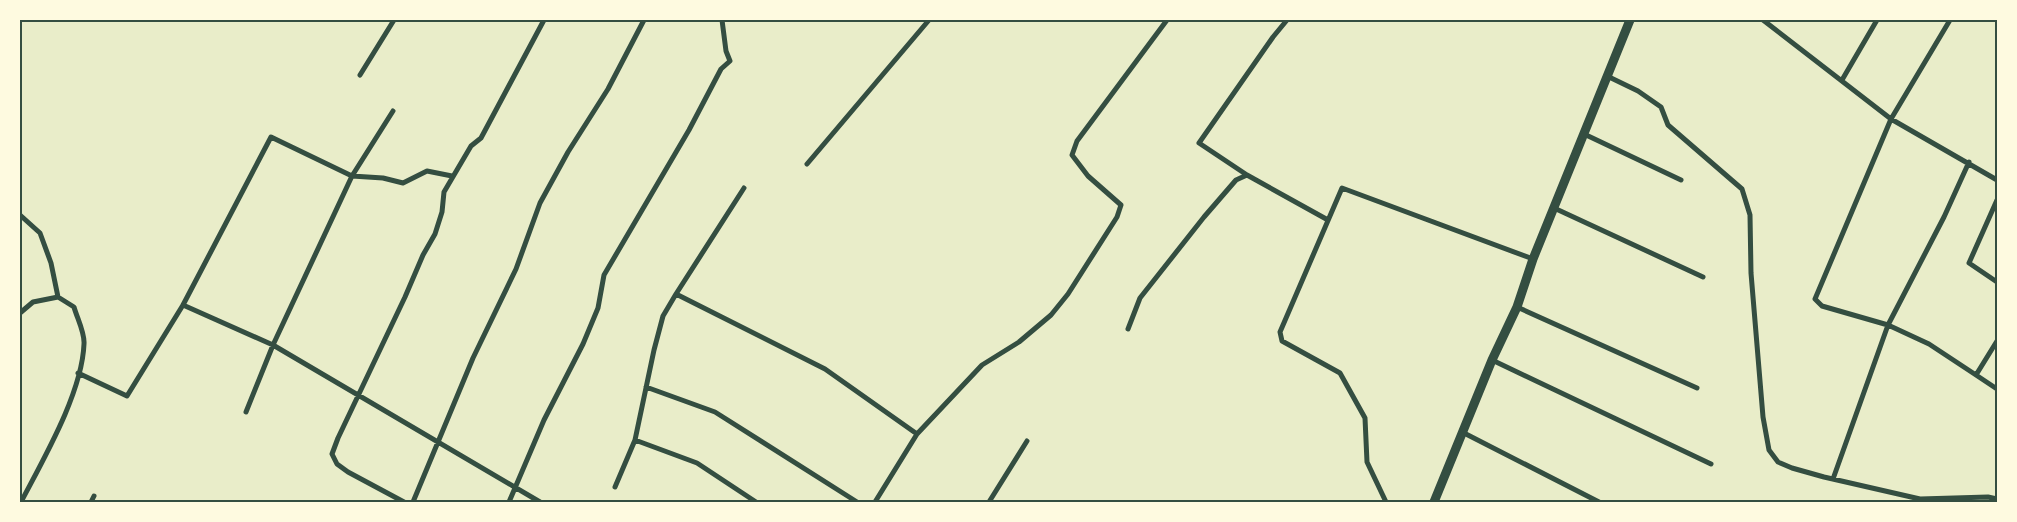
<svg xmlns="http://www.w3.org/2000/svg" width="2017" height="522" font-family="Raleway,sans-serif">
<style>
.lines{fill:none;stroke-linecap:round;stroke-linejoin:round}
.minor{stroke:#344e41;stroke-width:5}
.tertiary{stroke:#344e41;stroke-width:9}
.neatline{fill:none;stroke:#344e41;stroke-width:2}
</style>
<rect width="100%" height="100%" fill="#e9edc9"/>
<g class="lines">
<path class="minor" d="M1763,20L1891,119L1950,20
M360,75L394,20
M1607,76L1638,91L1661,107L1668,125L1742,189L1750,215L1751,273L1763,417L1769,450L1778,462L1792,468L1824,477L1920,499L1988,497L1997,499
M1842,80L1877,20
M1584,134L1681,180
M807,164L929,20
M1247,175L1199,143L1273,37L1287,20
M744,188L676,294L825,369L917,434
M1997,200L1969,263L1997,282
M1554,208L1703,277
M20,215L40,233L51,263L58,297
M183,305L271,137L352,176L393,111
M1517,307L1697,388
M20,313L33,302L58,297L74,307C77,318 85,333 84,344C82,393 44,458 21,502
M1128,329L1140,298L1204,217L1236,180L1247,175L1328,220
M1997,341L1976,375L1997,389
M1492,360L1711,464
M78,373L127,396L183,305L273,345L540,502
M1976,375L1929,344L1888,325L1822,306L1815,299L1891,119L1997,180
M646,387L715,412L857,502
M246,412L273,345L352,176L383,178L403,183L427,171L452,176
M1462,432L1599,502
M635,440L697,463L756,502
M1833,479L1888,325L1944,217L1969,162
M615,487L635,440L654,350L663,316L676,294
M91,502L94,496
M404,502L348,472L337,464L332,454L338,438L405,297L423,255L435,234L442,212L444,192L471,146L481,138L544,20
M413,502L473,358L516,269L540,203L568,152L608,89L644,20
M509,502L544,420L583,344L598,308L604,275L689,130L721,69L730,61L726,51L722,20
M875,502L917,434L982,365L1019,342L1051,315L1068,294L1117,217L1121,205L1088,176L1072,155L1077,141L1167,20
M989,502L1027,441
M1386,502L1367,462L1365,418L1340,373L1282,341L1280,332L1342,188L1533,259"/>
<path class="tertiary" d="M1434,502L1492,360L1517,307L1533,259L1630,20"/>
</g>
<rect width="2017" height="522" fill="none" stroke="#fefae0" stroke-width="42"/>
<rect x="21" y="21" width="1975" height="480" class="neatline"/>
</svg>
